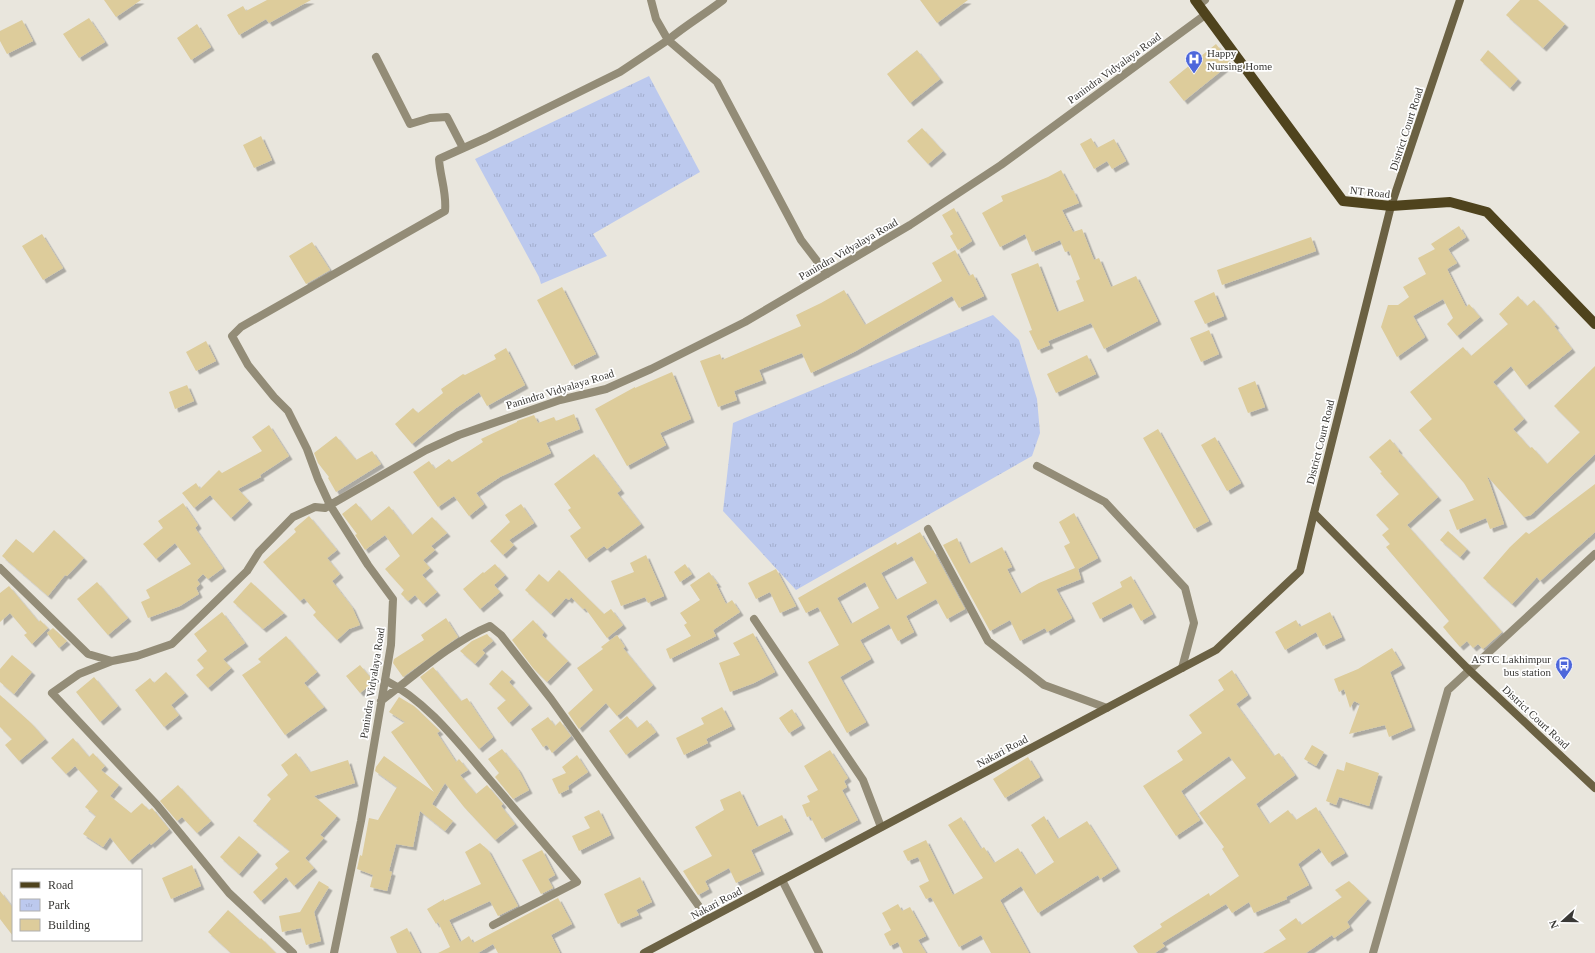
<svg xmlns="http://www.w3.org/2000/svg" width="1595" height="953" font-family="Georgia,serif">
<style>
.park{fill:url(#park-tufts)}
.building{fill:#ddcc9b;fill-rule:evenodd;filter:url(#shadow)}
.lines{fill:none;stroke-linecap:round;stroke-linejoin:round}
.street{stroke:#938c77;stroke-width:8}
.secondary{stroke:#6b6143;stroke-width:8}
.primary{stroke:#4f431d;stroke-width:10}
.labels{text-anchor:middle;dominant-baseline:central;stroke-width:3.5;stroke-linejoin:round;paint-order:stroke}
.poi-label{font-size:11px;fill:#393835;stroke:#fff;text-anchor:start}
.street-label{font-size:11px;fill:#393835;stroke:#fff}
</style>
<defs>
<pattern id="park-tufts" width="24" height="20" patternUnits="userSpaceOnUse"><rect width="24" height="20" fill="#bcc9ee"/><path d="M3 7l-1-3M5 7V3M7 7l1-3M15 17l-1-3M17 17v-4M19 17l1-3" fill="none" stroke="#a2adcd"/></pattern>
<filter id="shadow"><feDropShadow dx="3.5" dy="3.5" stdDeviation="0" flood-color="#0004"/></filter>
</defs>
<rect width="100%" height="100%" fill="#e9e6dd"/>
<path class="park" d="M649,76L700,172L593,234L607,256L541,284L539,277L475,159Z
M993,315L1019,340L1037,399L1040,433L1032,456L796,590L723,511L733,423Z"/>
<path class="building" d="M104,0H141L116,17Z
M267,0H311L269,23L266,19L239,35L227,15L243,6L246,11Z
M920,0H968L937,23Z
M1520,0H1538L1565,24L1543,48L1506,15Z
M89,18L105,42L79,58L63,34Z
M22,20L33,41L7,54L0,41V31Z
M197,24L211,47L191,60L177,38Z
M1216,44L1231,63L1184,101L1169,82Z
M917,50L940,79L910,103L887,74Z
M1488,50L1518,79L1510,88L1480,60Z
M922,128L943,151L928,164L907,141Z
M261,136L272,160L254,168L243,145Z
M1091,138L1097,148L1114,139L1126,161L1112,169L1107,161L1094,169L1080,144Z
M1061,170L1072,191L1073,190L1079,203L1062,210L1073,232L1082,229L1094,260L1099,258L1111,287L1136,276L1158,321L1104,349L1091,323L1048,341L1050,345L1038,350L1029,331L1032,330L1011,274L1038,263L1057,312L1084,301L1076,281L1080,279L1069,251L1065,252L1060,240L1032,252L1025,234L1000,247L982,213L1003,201L1001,196L1048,177Z
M954,208L972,241L958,250L950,236L953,234L942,215Z
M1459,226L1466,237L1448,249L1457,263L1447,269L1466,307L1469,304L1480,317L1457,336L1447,324L1453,318L1443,299L1413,316L1425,337L1397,357L1381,327L1388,305H1398L1409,297L1403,287L1426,274L1418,258L1435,249L1431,244Z
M42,234L63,268L43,280L22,246Z
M1311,237L1316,251L1222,285L1217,270Z
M312,242L330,270L306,284L289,256Z
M955,250L969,276L973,274L984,296L959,308L952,296L854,352L811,373L802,353L759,370L763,380L734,391L737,400L718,407L700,361L720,354L722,360L801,326L796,315L821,303L844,290L865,325L942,281L932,263Z
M562,287L596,354L572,366L537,300Z
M1214,292L1224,316L1205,324L1194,301Z
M1518,296L1527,306L1534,300L1556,325L1554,326L1572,349L1526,386L1511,366L1493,382L1524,419L1513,429L1530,448L1532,447L1547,464L1580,432L1554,406L1595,366V454L1531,515L1524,517L1487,476L1504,524L1490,529L1486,518L1457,530L1449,510L1474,500L1464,483L1419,430L1432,419L1410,392L1463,347L1471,356L1508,324L1499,314Z
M1209,330L1219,354L1201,362L1190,338Z
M206,341L216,361L196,371L186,352Z
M506,348L525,385L487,406L479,392L456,408L412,444L395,424L413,408L418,413L443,393L441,389L463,374L465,375L496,359L494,355Z
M1087,355L1096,374L1056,393L1047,374Z
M672,372L691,419L660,433L666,445L627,466L595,409L635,387V388Z
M1255,381L1265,407L1248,413L1238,388Z
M187,385L194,401L175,409L169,392Z
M574,414L580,429L546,443L551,453L500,477L476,493L484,504L469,516L454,496L438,507L413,472L429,461L435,469L449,459L452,462L483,442L481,439L517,422V421L534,415L538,423L554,417L556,421Z
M269,425L289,456L260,475L261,477L238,489L249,501L231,518L210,495L194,508L182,493L196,483L200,489L219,470L222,473L262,451L252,437Z
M1158,429L1209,521L1194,529L1143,438Z
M336,436L356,460L372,451L381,464L336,492L328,478L329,477L318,463L314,453Z
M1215,437L1241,483L1227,491L1201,445Z
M1390,439L1399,450L1398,451L1438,497L1407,525L1502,632L1483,649L1478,644L1473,648L1467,641L1460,647L1443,627L1449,621L1386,547L1390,544L1382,535L1389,529L1376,515L1399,494L1380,473L1382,472L1369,457Z
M594,454L621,490L617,493L641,524L607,549L604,546L586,559L570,536L581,528L568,510L571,508L554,484Z
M1595,484V532L1540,581L1537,577L1512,604L1483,578L1510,547L1526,532L1529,534Z
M183,503L198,525L195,528L223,568L208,579L203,574L197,580L200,584L196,588L199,594L180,606L148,618L141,602L150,598L146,590L191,564L175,543L156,559L143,544L163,528L158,521Z
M356,503L371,521L389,506L412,535L432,517L447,533L431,546L435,550L423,560L430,568L422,575L437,592L423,604L415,595L408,601L401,594L404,590L385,569L400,556L385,535L365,550L355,535L357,534L342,514Z
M521,504L534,523L509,540L514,545L503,555L490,541L510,522L505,515Z
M1074,513L1098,558L1078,569L1081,579L1056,589L1072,618L1047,632L1045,628L1020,641L1010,620L990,631L943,545L957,538L969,564L1002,547L1012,567L1007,569L1020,594L1039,583L1075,568L1064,546L1070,543L1059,522Z
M309,516L337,550L327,558L340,574L332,581L352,607L360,625L349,629L337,640L313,615L316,612L304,598L300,601L263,562L296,532L294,529Z
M54,530L84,558L67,576L65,575L48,596L2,556L16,539L33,553Z
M1448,531L1467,549L1460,557L1440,540Z
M920,532L931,551L933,550L965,609L947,619L936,599L906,616L914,632L898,641L889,624L860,640L871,659L840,677L866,722L847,733L808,662L839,645L818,607L806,613L798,598L896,542L897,545ZM912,556L927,583L896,600L881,573ZM865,582L879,608L851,624L837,598Z
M646,555L664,596L648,603L645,597L621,606L611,581L634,572L630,563Z
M495,564L505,575L494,585L500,592L480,609L463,589L483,572L484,573Z
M685,564L692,574L680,582L674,572Z
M776,569L796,606L780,613L770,592L756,599L748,583Z
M559,570L604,614L611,609L623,625L607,638L585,608L583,609L571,597L569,600L566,598L551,614L525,590L539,574L548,582Z
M709,572L718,584H716L726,604L732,600L740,612L713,630L716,636L670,659L666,649L691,636L684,625L687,623L680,613L700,600L690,585Z
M1131,576L1153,614L1141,621L1131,603L1100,619L1092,603L1122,587L1120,582Z
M97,582L128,618L108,635L77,599Z
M251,582L284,613L263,629L233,602Z
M9,586L39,622L40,620L48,628L32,644L24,635L27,633L10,613L0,622V593Z
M222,612L245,643L223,659L231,668L208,688L196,675L204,668L197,660L207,651L194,634Z
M1330,612L1342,637L1323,646L1316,632L1285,650L1275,632L1296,620L1300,627Z
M446,618L458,637L403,677L393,663L394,659L424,640L421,635Z
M533,620L544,632L542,635L568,661L547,682L533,668L512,640Z
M53,628L67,641L59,648L47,633Z
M753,633L775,672L754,683L730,692L719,663L740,655L733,643Z
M487,634L493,641L482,650L485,653L475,664L460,651L472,641Z
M617,635L625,647L623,648L653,685L617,716L606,703L579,729L568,713L593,690L577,668L603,649L601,647Z
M286,636L317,672L304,683L324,707L285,735L242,675L261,662L258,659Z
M1392,648L1402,665L1390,672L1412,727L1389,737L1385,725L1349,734L1360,704L1354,701L1350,708L1344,689L1339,692L1334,679L1358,669Z
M12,655L32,672L14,694L0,682V669Z
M360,665L374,682L360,693L346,676Z
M433,667L461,701L467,698L493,737L479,749L420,677Z
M502,670L512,679L509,682L529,705L509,723L497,708L506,700L489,684Z
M1232,670L1248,695L1236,704L1274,756L1279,753L1295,775L1256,804L1269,824L1288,810L1296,820L1316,807L1345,853L1329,863L1319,848L1298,864L1309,885L1286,897L1287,899L1254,913L1249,902L1232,913L1226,904L1162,943L1165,946L1155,953H1138L1133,946L1162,927L1160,924L1209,893L1210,896L1239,876L1222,849L1224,847L1199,813L1246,778L1229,756L1181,791L1200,820L1176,836L1143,786L1183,760L1177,751L1202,733L1189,715L1224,690L1218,680Z
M166,672L185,693L171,705L179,715L164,727L135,690L150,678L154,683Z
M94,677L118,706L100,722L76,692Z
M0,695L31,723L45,739L19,761L5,745L12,739L0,727Z
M399,697L414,706L440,731L437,733L456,762L459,759L468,770L460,775L476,794L487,785L503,804L501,806L515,824L495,840L464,807L445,783L432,804L453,821L445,831L420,811L413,847L396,844L389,871L392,872L387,891L370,887L373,875L357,869L360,855L362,856L369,818L378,820L397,787L375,771L376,767L384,756L434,792L391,732L405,722L389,712Z
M722,707L732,726L706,739L708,743L684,755L676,738L704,724L701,718Z
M792,709L802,725L789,733L779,718Z
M627,716L637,728L647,720L656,732L626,755L609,731Z
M548,717L555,726L560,721L571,736L552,753L547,745L543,747L531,729Z
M73,738L89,757L93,753L105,766L101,770L119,785L110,796L131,813L142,803L149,810L152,808L169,829L151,845L150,843L129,861L110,837L103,847L83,834L96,816L85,807L98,791L75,766L66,774L51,758Z
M1312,745L1324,752L1316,766L1304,759Z
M502,749L518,769L529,790L513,799L495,777L499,773L488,759Z
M830,750L848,778L844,781L847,787L842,790L858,820L822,839L810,816L807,817L802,805L810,802L807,796L818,790L804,766Z
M296,753L310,772L348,760L355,783L314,796L337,816L320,835L324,838L305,858L314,868L294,886L286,877L261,901L253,892L278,868L275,864L290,851L253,821L271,799L267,795L288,775L281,765Z
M577,755L588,772L568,786L569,789L559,794L552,779L566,773L562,767Z
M1028,757L1040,777L1005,798L993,779Z
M1346,762L1379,773L1369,806L1339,797L1336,805L1326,801L1337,769L1344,771Z
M178,785L211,821L197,833L182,817L177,821L160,801Z
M740,791L757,827L782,815L790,831L751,850L761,871L736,883L729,868L705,881L709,889L698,895L683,871L712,856L695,827L724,810L720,800Z
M599,810L611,835L579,851L572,836L590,828L584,817Z
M1044,816L1058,839L1087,821L1117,868L1100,879L1098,875L1038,913L1021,886L1000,900L1029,953H991L981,935L959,947L931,897L926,899L919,886L929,881L918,857L908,861L903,851L926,840L953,895L983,878L948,825L961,817L981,849L984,847L994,863L1018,848L1035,875L1054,862L1031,825Z
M239,836L258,852L239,874L220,857Z
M480,843L488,850L518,906L498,916L490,901L449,920L460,942L469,936L473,943L558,898L572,924L551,935L560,953H498L493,944L478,953H438L450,947L438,922L436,924L427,909L444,899V901L481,884L465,852Z
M542,850L555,875L548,879L553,888L541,894L522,860Z
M192,865L201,886L171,899L162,878Z
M640,877L652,902L636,910L639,915L618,924L604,894Z
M319,881L329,887L314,912L321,941L306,945L301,928L282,932L279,916L300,912Z
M1349,881L1368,899L1347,922L1350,927L1334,938L1332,935L1306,953H1263L1286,939L1279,930L1296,918L1301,925L1342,897L1335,890Z
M0,891L13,908V936L0,919Z
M898,904L902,911L910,907L926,936L918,940L926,953H903L898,942L890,946L884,934L891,930L882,913Z
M228,910L240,921L238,923L241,922L260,939L261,938L276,953H231L208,932Z
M407,928L420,953H397L390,937Z"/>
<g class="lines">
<path class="street" d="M723,0C705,14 686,25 668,40L717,82L801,240L827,274
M1198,5L1205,0
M376,57L410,124L430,118L447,117L463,148
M1037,466L1105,502L1185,588L1194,623L1182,668
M928,529L988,641L1044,685L1107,708
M0,568L88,654L112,661
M754,619L863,780L881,827
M385,680C428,702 459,744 490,780C519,814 548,848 577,882L493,925
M381,701C414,676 453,641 490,626L501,635L551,699L708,919
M782,880L819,953
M293,953L229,893L157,805L52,693L79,674L112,661L137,656L172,644L247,571L259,552L293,517L315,507L325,508L330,505L318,479L307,449L288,411L274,397L248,365L232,336L241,327L445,211C447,193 440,177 439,159L486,138L620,72L668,40L656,19L651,0
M334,953L361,821L391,645L393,599L368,565L330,505L426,450L459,435L560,400L606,389L651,369L745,322L910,225L1001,165L1205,15
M1373,953L1448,690L1595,554"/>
<path class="secondary" d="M1460,0L1391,206L1314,513L1469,670L1595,788
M644,953L1216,650L1300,571L1314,513"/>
<path class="primary" d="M1195,0L1343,201L1391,206L1450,202L1487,212L1595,324"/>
</g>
<defs>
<g id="hospital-pin" transform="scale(0.9)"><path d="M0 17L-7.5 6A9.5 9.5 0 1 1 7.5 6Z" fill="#4d67db" stroke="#fff"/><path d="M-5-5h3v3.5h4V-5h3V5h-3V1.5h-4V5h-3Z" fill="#fff"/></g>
<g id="bus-pin" transform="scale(0.9)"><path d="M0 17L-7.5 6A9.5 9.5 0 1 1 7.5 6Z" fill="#4d67db" stroke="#fff"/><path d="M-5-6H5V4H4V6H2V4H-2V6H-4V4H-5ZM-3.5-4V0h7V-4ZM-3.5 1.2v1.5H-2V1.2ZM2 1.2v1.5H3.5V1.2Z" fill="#fff"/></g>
</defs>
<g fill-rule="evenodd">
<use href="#hospital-pin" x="1194" y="59"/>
<use href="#bus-pin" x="1564" y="665"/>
</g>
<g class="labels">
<g class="poi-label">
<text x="1207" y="53">Happy<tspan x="1207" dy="13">Nursing Home</tspan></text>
<text x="1551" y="659" text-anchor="end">ASTC Lakhimpur<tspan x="1551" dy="13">bus station</tspan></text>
</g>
<g class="street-label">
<text transform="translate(1114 68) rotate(-36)">Panindra Vidyalaya Road</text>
<text transform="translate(1406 129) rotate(-72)">District Court Road</text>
<text transform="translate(1370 192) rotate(6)">NT Road</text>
<text transform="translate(848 249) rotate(-30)">Panindra Vidyalaya Road</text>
<text transform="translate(560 389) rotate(-17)">Panindra Vidyalaya Road</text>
<text transform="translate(1320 442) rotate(-76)">District Court Road</text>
<text transform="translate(372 683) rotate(-81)">Panindra Vidyalaya Road</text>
<text transform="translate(1536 717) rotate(43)">District Court Road</text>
<text transform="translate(1002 751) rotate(-28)">Nakari Road</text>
<text transform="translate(716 903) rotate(-28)">Nakari Road</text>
</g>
</g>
<rect x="12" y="869" width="130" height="72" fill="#ffffff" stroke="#b0afae"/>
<rect x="20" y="882" width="20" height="6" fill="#4f431d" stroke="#b0afae"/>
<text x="48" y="889" font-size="12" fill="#393835">Road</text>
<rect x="20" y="899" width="20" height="12" fill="url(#park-tufts)" stroke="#b0afae"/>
<text x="48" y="909" font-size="12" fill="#393835">Park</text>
<rect x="20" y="919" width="20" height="12" fill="#ddcc9b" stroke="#b0afae"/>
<text x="48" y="929" font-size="12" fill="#393835">Building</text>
<g transform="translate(1563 921) rotate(249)" stroke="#ffffff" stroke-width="3" paint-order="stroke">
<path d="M0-3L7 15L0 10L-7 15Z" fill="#393835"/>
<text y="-6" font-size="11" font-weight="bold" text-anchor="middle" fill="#393835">N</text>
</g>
</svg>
